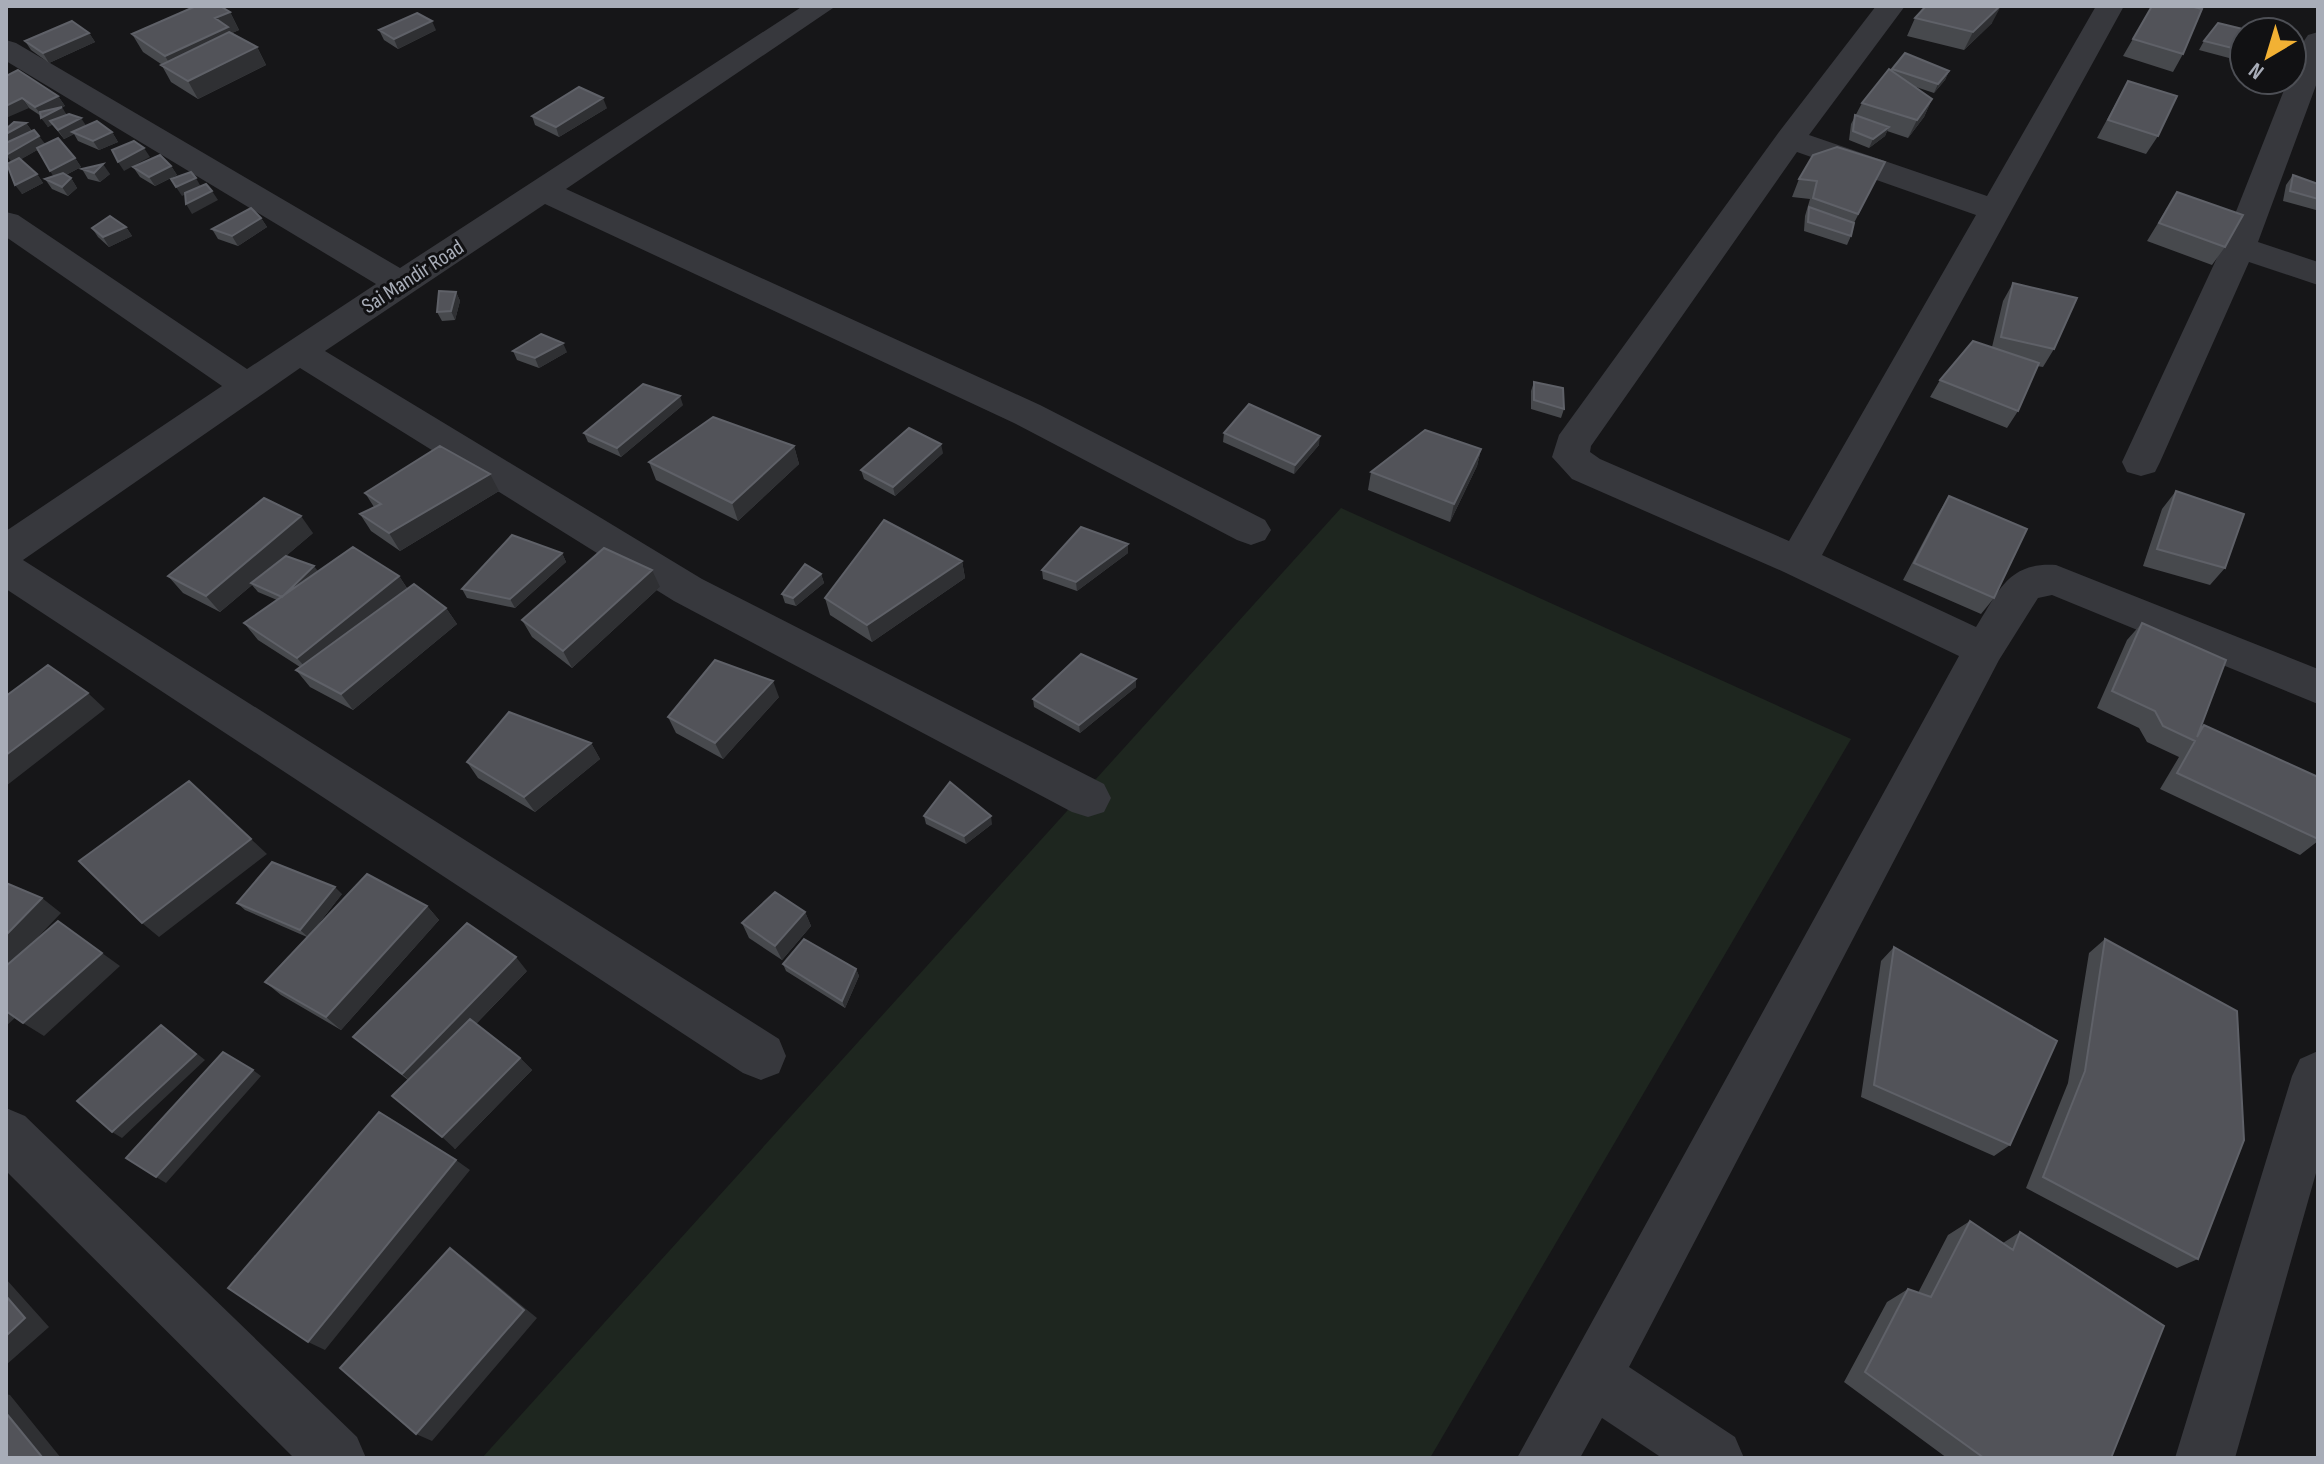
<svg xmlns="http://www.w3.org/2000/svg" width="2324" height="1464" font-family="'Sofia Sans Condensed',sans-serif">
<style>
.green{fill:#1e261f}
.lines{fill:none;stroke-linecap:round;stroke-linejoin:round}
.minor{fill:#37383d;fill-rule:evenodd}
.wall{fill:#47494d}
.shaded-wall{fill:#2f3033}
.building{fill:#525359;stroke:#5f6168;stroke-width:2}
.labels{text-anchor:middle;dominant-baseline:central;stroke-width:6;stroke-linejoin:round;paint-order:stroke}
.far-street-label{font-size:22px;fill:#a8adb8;stroke:#111113}
</style>
<rect width="100%" height="100%" fill="#161618"/>
<path class="green" d="M1341,508L1851,739L1430,1458H482Z"/>
<g class="lines">
<path class="minor" d="M803,6H836L566,189L1040,405L1265,520L1271,530L1265,540L1251,545L1237,540L1014,423L545,204L325,351L702,579L1104,784L1111,798L1104,812L1088,817L1072,812L674,601L300,368L23,560L779,1039L786,1056L779,1073L761,1080L743,1073L6,589V531L222,386L6,237V212L18,215L247,369L376,284L6,61V40L16,43L400,268Z
M1876,6H1905L1809,135L1987,196L2096,6H2124L1822,555L1976,627C1999,591 2008,562 2056,565L2318,669V704L2052,595L2038,598L1999,660L1629,1367L1735,1437L1744,1458H1662L1602,1418L1580,1458H1517L1959,656L1784,572L1572,479L1552,457L1559,435L1779,132ZM1797,152L1976,215L1789,541L1600,459L1590,452L1591,446Z
M2318,32V80L2258,242L2318,262V285L2249,262L2160,462L2155,472L2141,476L2127,472L2122,462L2222,247L2288,80H2292C2292,65 2299,47 2308,35Z
M2318,1051V1166L2235,1458H2175L2292,1076L2300,1059Z
M6,1108L25,1116L357,1437L366,1458H294L6,1171Z"/>
</g>
<path class="wall" d="M2152,6L2183,54L2173,72L2123,56Z
M230,12L239,30L232,33L257,47L266,65L198,99L171,82L161,64L143,52L132,34Z
M1915,18L1992,23L1964,50L1907,36Z
M379,30H436L398,49L384,40Z
M2244,32V62L2199,50L2204,41Z
M89,33L95,42L49,63L31,50L25,41Z
M1892,69L1949,71L1945,80L1934,93L1916,87L1932,99L1924,117L1908,138L1887,131L1885,136L1869,148L1849,140L1851,124L1862,103Z
M6,76L58,96L65,106L60,108L67,115L86,126L112,132L118,142L99,150L78,141L74,134L64,139L52,124L48,127L41,116L29,108Z
M2128,81L2158,136L2146,154L2097,138Z
M607,108L559,137L535,125L532,116Z
M26,123L32,131L45,144L75,158L81,167L66,175L71,178L77,188L68,196L52,189L45,179L54,176L37,150L21,159L37,174L43,183L22,194L11,162Z
M1885,162L1853,225L1851,236L1847,245L1804,231L1805,216L1810,199L1792,197L1799,179Z
M171,166L177,175L155,186L140,177L133,167Z
M82,169L110,174L100,182L88,179Z
M2293,175L2318,184V207L2316,210L2283,201L2286,185Z
M2177,192L2225,247L2212,265L2147,241Z
M261,218L267,227L238,246L218,239L212,229Z
M126,227L132,236L109,247L98,237L92,228Z
M2013,283L2054,349L2043,367L2037,366L2018,411L2007,428L1930,397L1940,380L1992,347L2003,301Z
M456,292L460,301L455,320L442,321L437,312Z
M513,351L567,352L539,368L517,360Z
M1534,382L1564,409L1561,418L1531,409V391Z
M683,405L621,457L588,442L584,433Z
M1224,433L1319,445L1294,474L1223,442Z
M794,446L799,464L738,521L656,480L649,462Z
M1481,449L1477,466L1450,522L1368,490L1371,472Z
M943,453L895,496L864,479L861,470Z
M499,491L400,551L371,531L360,514L374,507L365,493Z
M2176,491L2225,568L2210,585L2143,566L2162,509Z
M1949,496L1994,598L1981,614L1903,580L1938,514Z
M313,533L281,560L318,571L399,576L407,588L446,608L457,624L353,710L310,687L296,670L300,667L258,640L244,623L277,600L258,592L252,585L220,612L183,593L168,576Z
M562,553L566,562L515,608L467,598L462,589Z
M1128,553L1077,591L1043,579L1042,570Z
M962,561L965,578L872,642L830,615L825,598Z
M821,574L824,583L796,606L785,603L782,594Z
M660,587L572,668L532,637L522,620Z
M2142,623L2201,729L2204,725L2318,777V841L2300,855L2160,789L2179,757L2147,742L2139,728L2097,708L2127,640Z
M1136,687L1080,733L1034,707L1033,699Z
M779,697L723,759L676,733L668,717Z
M591,743L600,759L535,812L478,778L467,762Z
M924,816L992,824L966,844L926,824Z
M342,894L312,932L427,906L439,920L341,1030L281,995L265,982L307,937L245,910L237,903Z
M805,912L811,926L782,960L749,938L742,923Z
M2105,939L2198,1259L2177,1268L2026,1188L2068,1083L2089,953Z
M1894,947L2010,1145L1994,1156L1861,1097L1881,961Z
M783,964L856,969L859,976L845,1008L786,971Z
M527,971L476,1024L520,1058L532,1070L455,1149L408,1080L353,1037Z
M1970,1221L2003,1243L2020,1232L2111,1458H1947L1844,1382L1887,1302L1908,1289L1918,1293L1948,1235Z"/>
<path class="shaded-wall" d="M2001,6L1992,23L1964,50L1973,32Z
M230,12L239,30L232,33L176,74L165,56L215,18Z
M432,21L436,30L398,49L394,39Z
M89,33L95,42L49,63L43,53Z
M257,47L266,65L198,99L188,81Z
M1949,71L1945,80L1934,93L1938,84Z
M58,96L65,106L42,116L35,107Z
M22,98L29,108L6,118V106Z
M603,98L607,108L559,137L556,127Z
M1932,99L1924,117L1908,138L1917,120Z
M62,107L68,117L48,127L41,118Z
M81,118L87,127L72,132L74,134L64,139L58,130Z
M26,123L33,133L6,146V134Z
M1889,127L1885,136L1869,148L1873,139Z
M112,132L118,142L99,150L93,141Z
M39,136L46,145L13,164L6,155Z
M144,148L150,157L124,171L118,162Z
M75,158L81,167L56,180L50,171Z
M103,164L110,174L100,182L94,173Z
M171,166L177,175L155,186L149,177Z
M37,174L43,183L22,194L15,185Z
M71,178L77,188L68,196L62,187Z
M196,178L201,187L182,196L176,187Z
M212,191L218,200L192,214L186,204Z
M261,218L267,227L238,246L232,236Z
M126,227L132,236L109,247L103,237Z
M456,292L460,301L455,320L451,311Z
M563,343L567,352L539,368L535,358Z
M680,396L683,405L621,457L617,448Z
M1320,436L1319,445L1294,474L1295,465Z
M941,444L943,453L895,496L893,487Z
M794,446L799,464L738,521L732,503Z
M1481,449L1477,466L1450,522L1454,504Z
M490,474L499,491L400,551L389,533Z
M301,516L313,533L253,584L251,583L252,585L220,612L206,596Z
M1128,544V553L1077,591L1076,582Z
M562,553L566,562L515,608L510,599Z
M962,561L965,578L872,642L867,625Z
M314,566L321,575L282,597Z
M652,570L660,587L572,668L563,651Z
M821,574L824,583L796,606L793,598Z
M399,576L410,593L311,674L297,658Z
M446,608L457,624L353,710L341,694Z
M1136,679V687L1080,733L1079,725Z
M773,681L779,697L723,759L715,743Z
M88,693L105,709L6,786V755Z
M591,743L600,759L535,812L524,797Z
M991,816L992,824L966,844L964,836Z
M251,839L267,854L159,937L142,923Z
M335,887L342,894L308,937L300,930Z
M42,898L61,913L6,971V935Z
M427,906L439,920L341,1030L326,1017Z
M805,912L811,926L782,960L775,946Z
M102,953L120,966L44,1036L23,1023Z
M516,957L527,971L416,1086L402,1074Z
M856,969L859,976L845,1008L842,1001Z
M6,1011L16,1017L6,1026Z
M161,1025L205,1060L122,1138L112,1132Z
M520,1058L532,1070L455,1149L442,1137Z
M253,1070L261,1076L166,1183L156,1177Z
M456,1160L470,1170L325,1350L308,1342Z
M450,1248L464,1258L537,1318L432,1441L416,1434Z
M6,1279L49,1327L6,1365Z
M6,1394L10,1395L61,1458H41L6,1413Z"/>
<path class="building" d="M196,6H220L230,12L215,18L228,27L165,56L132,34Z
M1926,6H2000L1973,32L1915,18Z
M2152,6H2190L2202,9L2183,54L2133,39Z
M417,13L432,21L394,39L379,30Z
M72,21L89,33L43,53L25,41Z
M2218,23L2255,32H2244V51L2204,41Z
M229,32L257,47L188,81L161,65Z
M1905,53L1949,71L1938,84L1892,69Z
M1889,69L1932,99L1917,120L1862,103Z
M18,70L58,96L35,107L22,98L6,106V76Z
M2128,81L2177,96L2158,136L2108,120Z
M579,87L603,98L556,127L532,116Z
M62,107L41,118L40,112Z
M69,114L81,118L58,130L50,121Z
M1855,115L1889,127L1873,139L1853,131Z
M97,121L112,132L93,141L72,132Z
M14,122L26,123L6,134V129Z
M34,130L39,136L6,155V143Z
M58,138L75,158L50,171L37,148Z
M134,141L144,148L118,162L112,150Z
M1837,147L1885,162L1858,214L1813,198L1817,181L1799,179L1813,155Z
M160,155L171,166L149,177L133,167Z
M19,158L37,174L15,185L7,164Z
M103,164L94,173L82,169Z
M191,172L196,178L176,187L171,179Z
M63,173L71,178L62,187L45,179Z
M2293,175L2318,184V199L2290,191Z
M206,184L212,191L186,204L185,193Z
M2177,192L2243,215L2225,247L2159,223Z
M1809,207L1854,223L1851,236L1808,222Z
M251,208L261,218L232,236L212,229Z
M110,216L126,227L103,237L92,228Z
M2013,283L2077,298L2054,349L2001,337Z
M439,291L456,292L451,311L437,312Z
M541,334L563,343L535,358L513,351Z
M1973,341L2039,363L2018,411L1940,380Z
M1534,382L1563,388L1564,409L1534,400Z
M643,384L680,396L617,448L584,433Z
M1249,404L1320,436L1295,465L1224,433Z
M713,417L794,446L732,503L649,462Z
M909,428L941,444L893,487L861,470Z
M1425,430L1481,449L1454,504L1371,472Z
M440,446L490,474L389,533L360,514L381,504L365,493Z
M2176,491L2244,514L2225,568L2157,549Z
M1949,496L2027,529L1994,598L1914,563Z
M264,498L301,516L206,596L168,576Z
M884,520L962,561L867,625L825,598Z
M1081,527L1128,544L1076,582L1042,570Z
M512,535L562,553L510,599L462,589Z
M353,547L399,576L297,658L244,623Z
M604,548L652,570L563,651L522,620Z
M286,556L314,566L282,597L251,583Z
M805,564L821,574L793,598L782,594Z
M414,584L446,608L341,694L296,670Z
M2142,623L2226,660L2197,737L2204,725L2318,777V839L2177,773L2195,741L2163,726L2155,711L2112,691Z
M1081,654L1136,679L1079,725L1033,699Z
M715,660L773,681L715,743L668,717Z
M48,665L88,693L6,755V696Z
M509,712L591,743L524,797L467,762Z
M189,781L251,839L142,923L79,861Z
M950,782L991,816L964,836L924,816Z
M272,862L335,887L300,930L237,903Z
M367,874L427,906L326,1017L265,982Z
M6,883L42,898L6,935Z
M775,892L805,912L775,946L742,923Z
M58,921L102,953L23,1023L6,1011V966Z
M467,923L516,957L402,1074L353,1037Z
M804,939L856,969L842,1001L783,964Z
M2105,939L2237,1011L2244,1140L2198,1259L2043,1177L2085,1071Z
M1894,947L2057,1041L2010,1145L1874,1085Z
M470,1019L520,1058L442,1137L392,1096Z
M161,1025L196,1054L112,1132L77,1101Z
M223,1052L253,1070L156,1177L126,1158Z
M379,1112L456,1160L308,1342L228,1288Z
M1970,1221L2013,1250L2020,1232L2164,1326L2111,1458H1984L1865,1372L1908,1289L1931,1297Z
M450,1248L524,1310L416,1434L340,1368Z
M6,1296L25,1318L6,1336Z
M6,1413L42,1457L41,1458H6Z"/>
<g class="labels">
<g class="far-street-label">
<text transform="translate(413 277) rotate(-33)">Sai Mandir Road</text>
</g>
</g>
<rect width="2324" height="1464" fill="none" stroke="#a8adb8" stroke-width="16"/>
<g transform="translate(2268 56) rotate(218)"><circle r="38" fill="#111113" stroke="#4d4f55" stroke-width="2"/>
<path d="M0-6L14 30L0 20L-14 30Z" fill="#f2b134"/>
<text y="-12" font-size="22" font-weight="bold" text-anchor="middle" fill="#a8adb8">N</text>
</g>
</svg>
